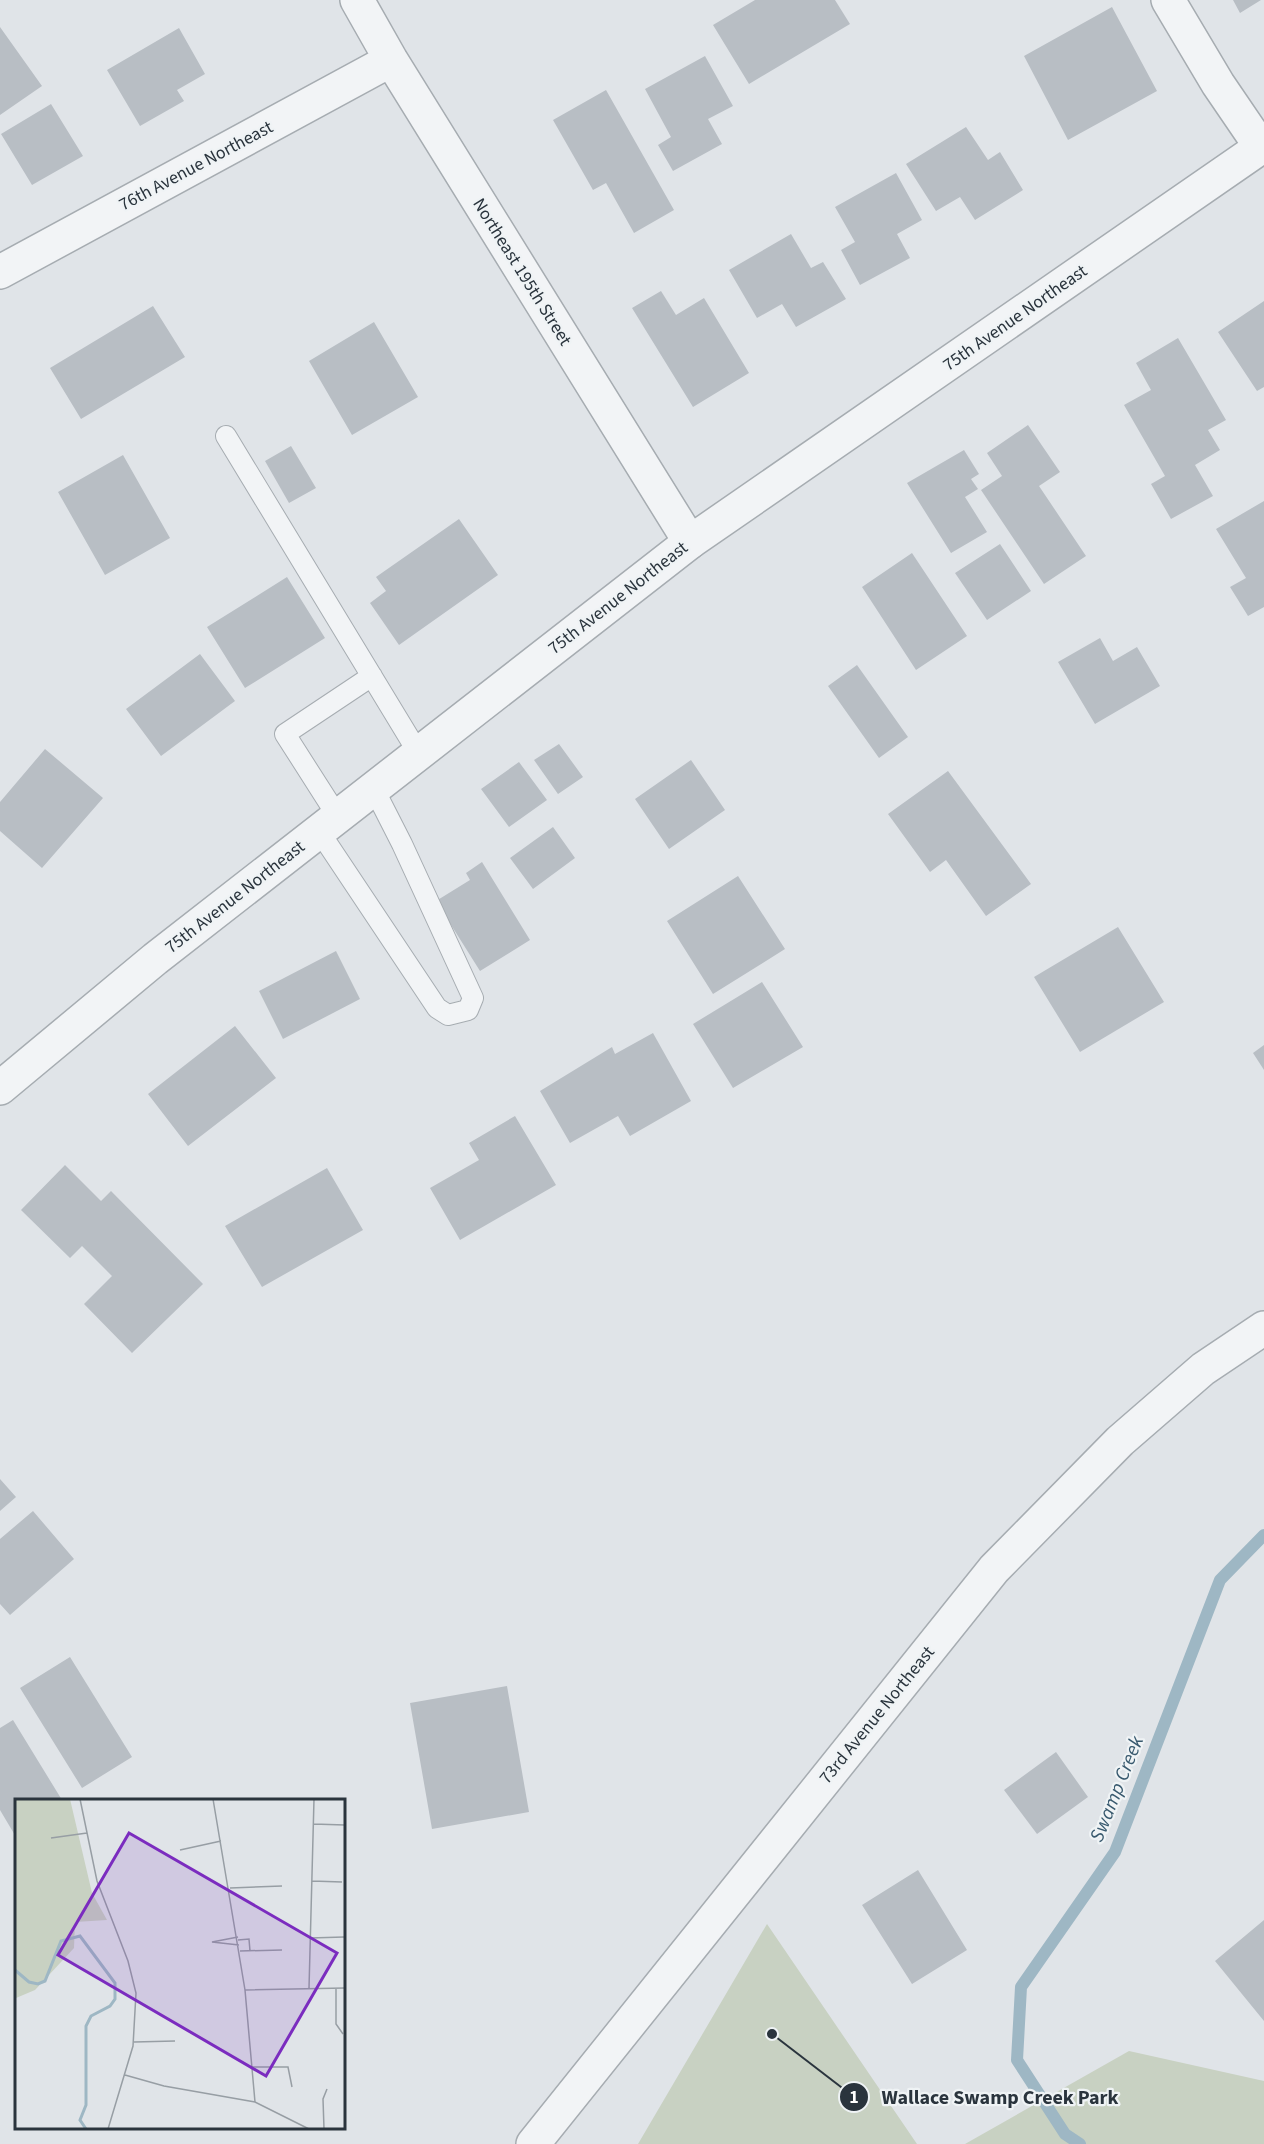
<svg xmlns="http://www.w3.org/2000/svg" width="1264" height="2144" font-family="'Source Sans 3',sans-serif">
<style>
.green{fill:#c8d1c2}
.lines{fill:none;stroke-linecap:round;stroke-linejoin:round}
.stream{stroke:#9eb7c4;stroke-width:12}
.building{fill:#b8bec4}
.service-casing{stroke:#a6acb1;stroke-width:22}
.minor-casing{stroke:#a6acb1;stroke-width:36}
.tertiary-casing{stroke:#a6acb1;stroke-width:36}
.service{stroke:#f2f4f6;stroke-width:20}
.minor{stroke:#f2f4f6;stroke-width:33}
.tertiary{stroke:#f2f4f6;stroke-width:33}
.labels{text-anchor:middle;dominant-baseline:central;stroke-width:4.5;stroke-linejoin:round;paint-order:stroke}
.street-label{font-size:18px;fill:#2a343d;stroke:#eff3f5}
.water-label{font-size:20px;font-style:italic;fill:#38596e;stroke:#eff3f5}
.inset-river{fill:none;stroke:#9eb7c4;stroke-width:3}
.inset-road{fill:none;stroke:#979ea4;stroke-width:1.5}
.view{fill:#7b2cbf;fill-opacity:0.15;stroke:#7b2cbf;stroke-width:3}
.inset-edge{fill:none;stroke:#2a343d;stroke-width:3}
.leader{fill:none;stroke:#2a343d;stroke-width:2}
.callout-dot{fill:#2a343d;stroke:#eff3f5;stroke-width:2}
.mark-label{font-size:18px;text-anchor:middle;font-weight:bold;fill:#fff}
.callout-label{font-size:20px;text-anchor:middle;font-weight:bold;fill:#2a343d;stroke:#eff3f5;stroke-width:4.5;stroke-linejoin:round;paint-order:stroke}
</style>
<rect width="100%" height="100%" fill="#e0e4e8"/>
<path class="green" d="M767,1924L917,2144H638Z
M1129,2051L1264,2081V2144H965Z"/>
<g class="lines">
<path class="stream" d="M1080,2144L1065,2134L1017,2060L1021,1987L1115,1852L1220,1580L1264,1535"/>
</g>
<path class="building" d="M755,0H835L850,24L749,84L713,25Z
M1233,0H1261L1240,13Z
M1112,7L1157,91L1068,140L1024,56Z
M0,27L42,86L0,115Z
M179,28L205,74L177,90L184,101L140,126L107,70Z
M705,56L733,106L708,119L722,144L673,171L658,145L671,137L645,89Z
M606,90L674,210L634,233L606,183L593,190L553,120Z
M51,104L83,156L32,185L1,134Z
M966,127L988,160L1000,152L1023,190L975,220L960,197L936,211L906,164Z
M896,173L922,220L897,234L910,258L860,285L841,250L855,242L835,207Z
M791,234L811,268L823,262L846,299L796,327L782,304L757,318L729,270Z
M661,291L676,315L704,298L749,373L693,407L632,308Z
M1264,301V387L1257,391L1218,332Z
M153,306L185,357L81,419L50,368Z
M374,322L418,397L352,435L309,361Z
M1178,338L1226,420L1208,430L1220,450L1195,465L1213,496L1171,519L1151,484L1165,476L1124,405L1151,390L1136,363Z
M1028,425L1060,472L1039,486L1086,556L1044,584L981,490L1002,476L987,453Z
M291,446L316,488L289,503L265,461Z
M964,450L979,474L971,479L978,489L965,497L987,532L951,553L907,483Z
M123,455L170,538L105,575L58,492Z
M1264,501V607L1248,616L1230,587L1246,578L1216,529Z
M459,519L498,575L399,645L370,603L386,591L376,577Z
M1000,544L1031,591L987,620L955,573Z
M912,553L967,636L916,670L862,587Z
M287,577L325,638L245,688L207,627Z
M1100,638L1113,661L1137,647L1160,686L1095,724L1058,662Z
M200,654L235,701L161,756L126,709Z
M857,665L908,737L879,758L828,686Z
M559,744L583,777L558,794L534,760Z
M45,749L103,798L42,868L0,831V802Z
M691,760L725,810L669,849L635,799Z
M519,762L547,800L509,827L481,789Z
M948,771L1031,884L986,916L946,860L930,872L888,814Z
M553,827L575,858L533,889L510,858Z
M482,862L530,940L480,971L436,901L470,880L466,873Z
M738,876L785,949L713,994L667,921Z
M1118,927L1164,1002L1080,1052L1034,977Z
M336,951L360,999L283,1039L259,991Z
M762,982L803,1047L733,1088L693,1024Z
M235,1026L276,1078L188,1146L148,1094Z
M653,1033L691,1101L630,1136L618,1116L570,1143L540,1091L612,1047L615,1054Z
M1264,1045V1070L1253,1053Z
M515,1116L556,1185L460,1240L430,1188L479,1160L469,1143Z
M65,1165L101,1201L111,1191L203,1284L132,1353L84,1304L112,1276L82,1246L70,1258L21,1210Z
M327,1168L363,1230L262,1287L225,1226Z
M0,1479L16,1497L0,1511Z
M33,1511L74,1559L10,1615L0,1604V1539Z
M70,1657L132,1757L82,1788L20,1688Z
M507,1686L529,1812L432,1829L410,1703Z
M13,1720L62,1800H16V1837L0,1810V1728Z
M1056,1752L1088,1797L1037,1834L1004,1790Z
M918,1870L967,1950L912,1984L862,1905Z
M1264,1920V2021L1215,1961Z"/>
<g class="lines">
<g class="service-casing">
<path id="service" d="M226,436L419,754
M338,817L285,734L372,676
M319,831L437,1008L448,1015L468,1010L473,998L402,844L374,789"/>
</g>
<g class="minor-casing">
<path id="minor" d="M357,0L391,60L690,542
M1168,0L1218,84L1261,147
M0,272L391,60"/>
</g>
<g class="tertiary-casing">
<path id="tertiary" d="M0,1088L155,959L690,542L1264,145
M533,2144L994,1569L1120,1441L1203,1369L1264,1328"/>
</g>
<use href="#service" class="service"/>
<use href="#minor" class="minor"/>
<use href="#tertiary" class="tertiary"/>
</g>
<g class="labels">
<g class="street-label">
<text transform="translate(196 166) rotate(-28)">76th Avenue Northeast</text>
<text transform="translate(522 272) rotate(58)">Northeast 195th Street</text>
<text transform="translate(1015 318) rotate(-35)">75th Avenue Northeast</text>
<text transform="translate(618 598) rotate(-38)">75th Avenue Northeast</text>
<text transform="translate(235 897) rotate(-38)">75th Avenue Northeast</text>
<text transform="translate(877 1715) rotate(-51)">73rd Avenue Northeast</text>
</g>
<g class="water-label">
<text transform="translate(1117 1789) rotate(-68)">Swamp Creek</text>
</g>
</g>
<g transform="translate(15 1799)">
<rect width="330" height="330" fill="#e0e4e8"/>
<path d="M0,0H55L77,94L92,121L60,123L59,149L20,191L1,199Z" fill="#c8d1c2"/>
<path class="inset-river" d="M0,171L14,183L23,185L30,182L46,142L65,137L100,184V200L95,207L76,217L71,227V306L65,321L71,330"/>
<path class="inset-road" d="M65,0L82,82L113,162L121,194L118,247L93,330M198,0L230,191L240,303M298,25L330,26M36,39L72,34M165,51L206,42M297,82L327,83M215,89L267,87M223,138L197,143L224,146M295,139L329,138M223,141L234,140L235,152M225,152L267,151M294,189L299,0M321,189V225L328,235M230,191L330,189M119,243L160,242M237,268H273L277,288M110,276L149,287L240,303L294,330M309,330L308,300L312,290"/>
<path class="view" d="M114,34L322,154L251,277L43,156Z"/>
<rect width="330" height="330" class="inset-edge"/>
</g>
<path class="leader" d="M772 2034L854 2097"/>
<g class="callout-dot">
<circle cx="772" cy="2034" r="6"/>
<circle cx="854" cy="2097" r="15"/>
</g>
<g class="mark-label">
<text x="854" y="2103">1</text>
</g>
<g class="callout-label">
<text x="1000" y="2104">Wallace Swamp Creek Park</text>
</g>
</svg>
